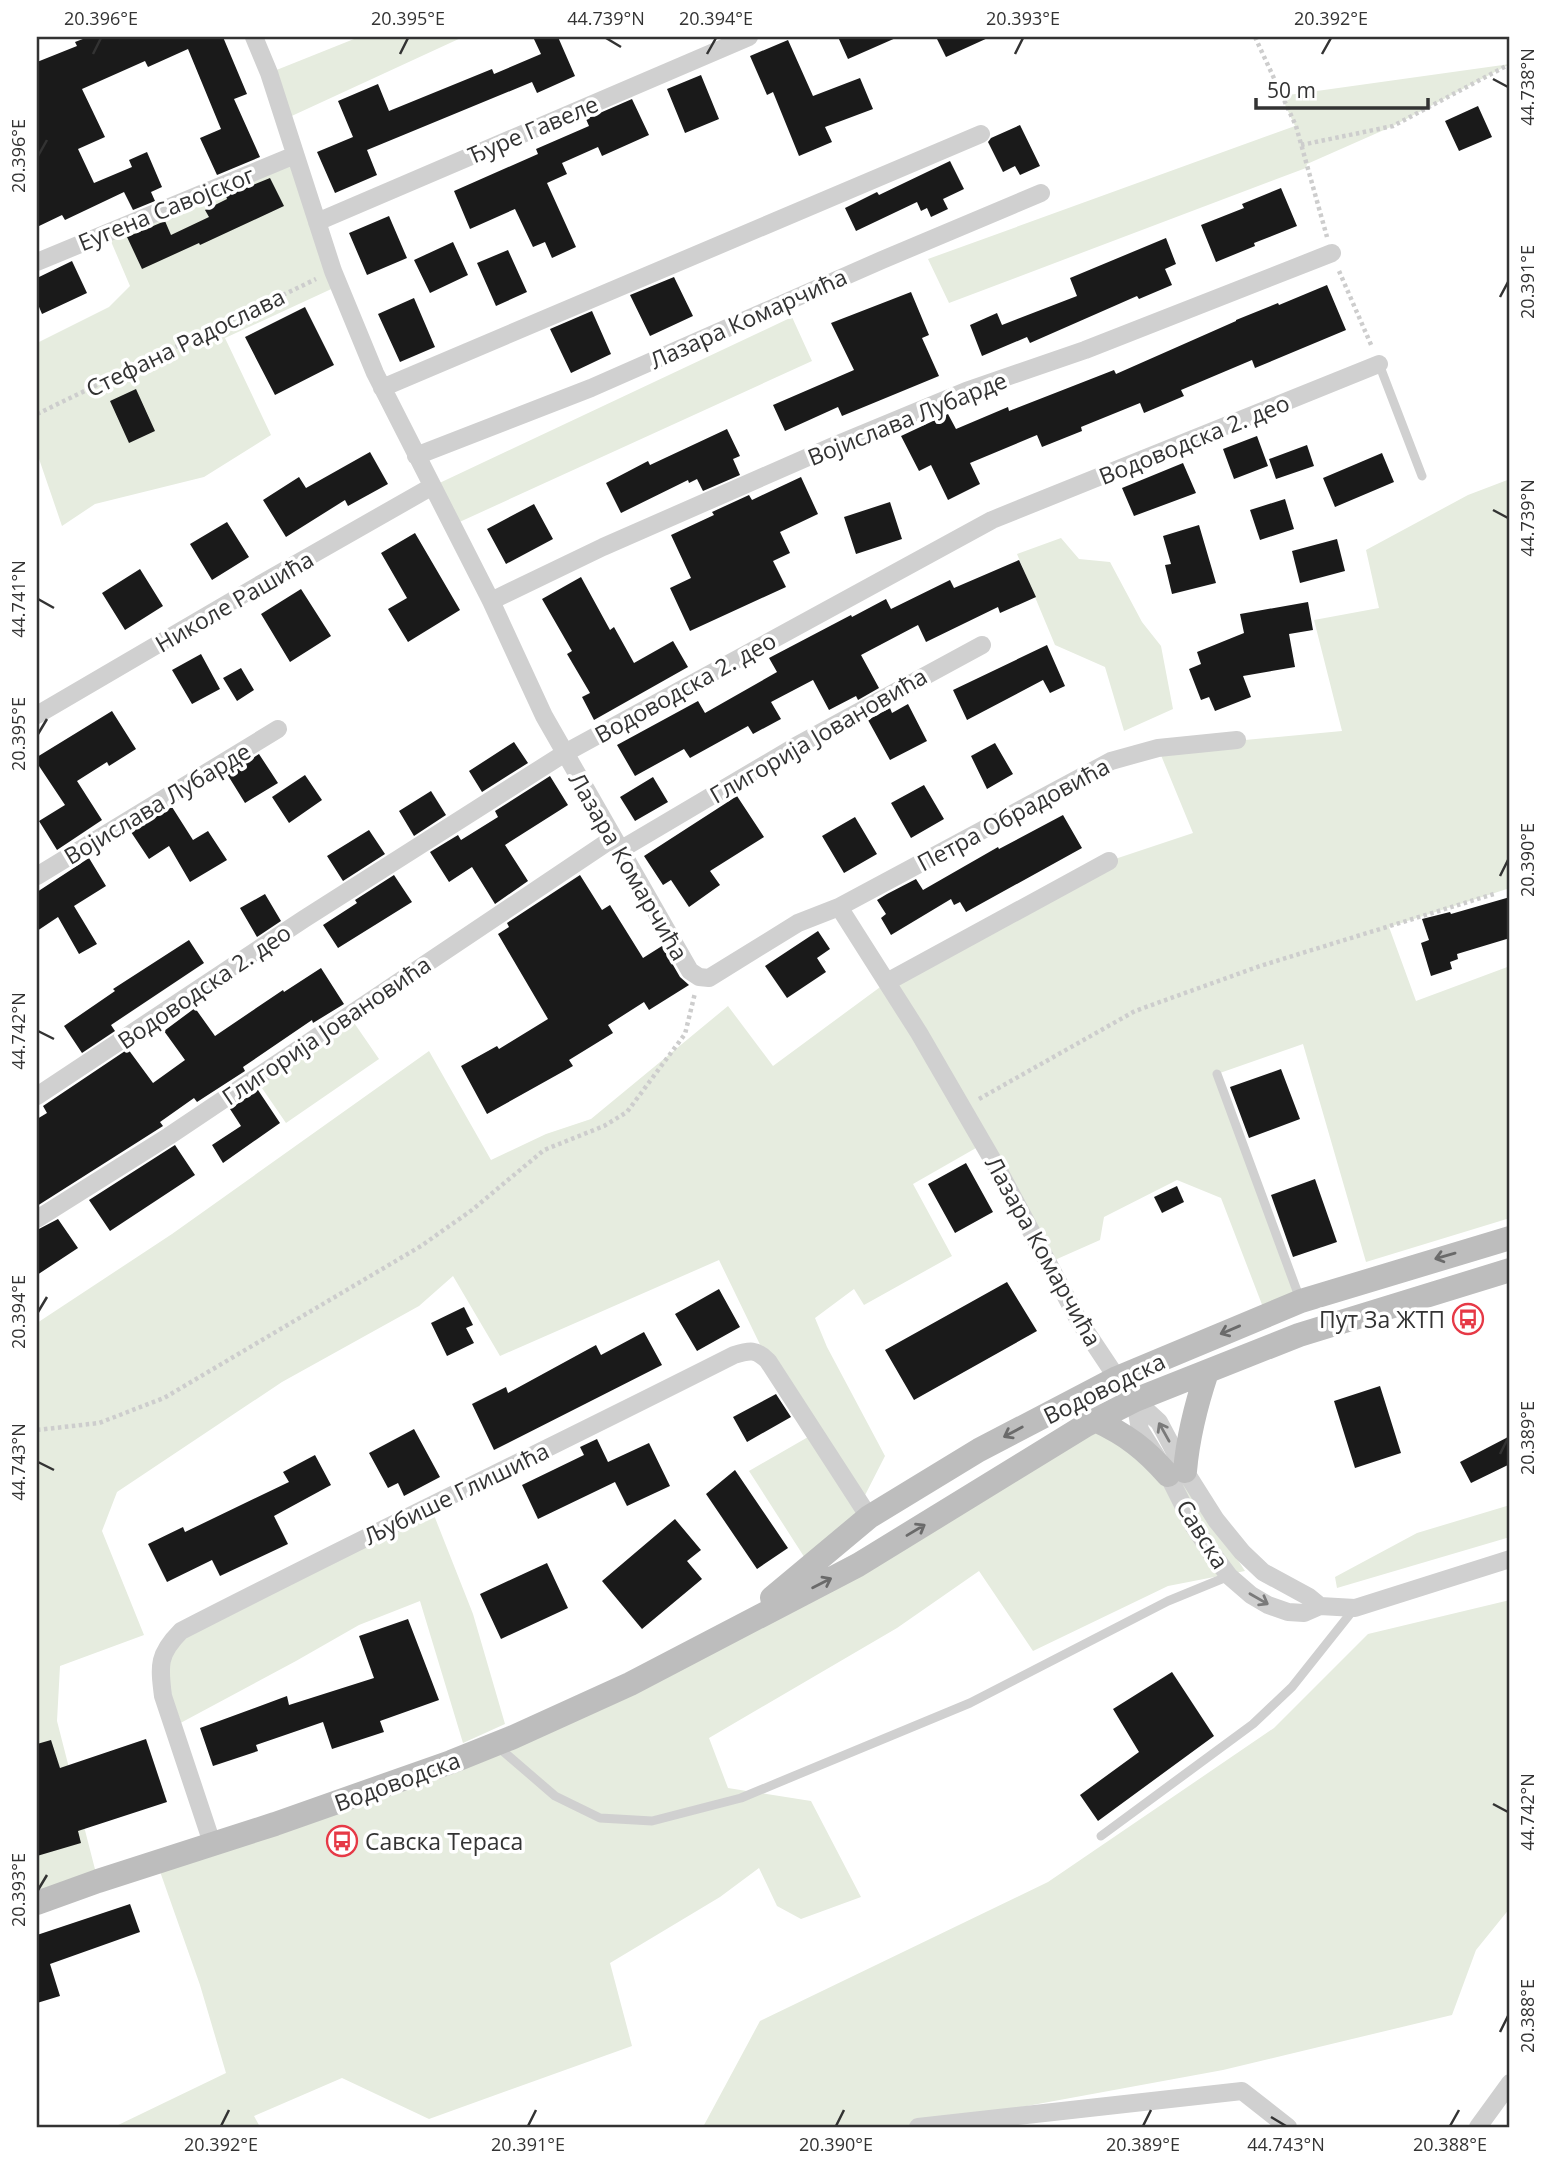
<svg xmlns="http://www.w3.org/2000/svg" width="1547" height="2164" font-family="'Open Sans',sans-serif">
<style>
.green{fill:#e6ecdf}
.building{fill:#1a1a1a}
.lines{fill:none;stroke-linecap:round;stroke-linejoin:round}
.path{stroke:#cdcdcd;stroke-width:4.5;stroke-dasharray:3.5 3.5;stroke-linecap:butt}
.service{stroke:#d0d0d0;stroke-width:9}
.minor{stroke:#d0d0d0;stroke-width:18}
.secondary{stroke:#bdbdbd;stroke-width:24}
.oneway{stroke:#6a6a6a}
.oneway2{stroke:#7a7a7a}
.ticks{fill:none;stroke:#333;stroke-width:2.5}
.labels{text-anchor:middle;dominant-baseline:central;stroke-width:7;stroke-linejoin:round;paint-order:stroke}
.street-label{font-size:23px;fill:#333;stroke:#fff}
.poi-label{font-size:23px;fill:#333;stroke:#fff;text-anchor:end}
.neatline{fill:none;stroke:#333;stroke-width:2.5}
.ticks-label{font-size:18px;text-anchor:middle;fill:#333}
</style>
<rect width="100%" height="100%" fill="#fff"/>
<path class="green" d="M359,37H463L283,120L269,73Z
M1510,64L1393,126L1307,164L1306,168L949,303L928,259L1295,126L1281,96Z
M295,155L340,285L225,338L271,435L204,477L95,504L62,526L37,453V343L109,307L130,286L107,232Z
M792,317L812,361L453,525L431,487Z
M1510,479V888L1389,927L1416,1001L1510,966V1218L1366,1262L1303,1044L1217,1074L1301,1301L1266,1315L1221,1198L1177,1180L1104,1217L1100,1240L1048,1263L983,1144L913,1184L952,1256L864,1305L854,1289L815,1318L827,1347L885,1456L860,1505L869,1517L810,1566L749,1471L815,1433L768,1361L719,1260L500,1356L453,1276L419,1306L282,1382L117,1492L102,1531L144,1635L60,1666L57,1721L98,1881L37,1903V1323L172,1234L429,1051L491,1160L546,1134L591,1119L728,1006L773,1066L887,982L1109,861L1193,833L1158,748L1342,731L1314,620L1379,608L1366,550L1468,495Z
M1061,538L1079,559L1110,562L1142,622L1161,646L1173,709L1124,731L1105,667L1055,645L1017,554Z
M348,1014L379,1059L286,1123L255,1078Z
M1095,1420L1127,1436L1195,1494L1245,1571L1168,1586L1033,1651L979,1571L897,1628L709,1738L728,1788L811,1801L861,1897L801,1919L777,1906L759,1868L720,1897L610,1963L632,2046L429,2119L342,2078L254,2116L260,2127H114L226,2073L200,1985L157,1863L570,1711Z
M430,1505L473,1614L505,1724L463,1743L420,1601L359,1625L296,1661L173,1727L165,1647Z
M1510,1505V1537L1337,1588L1335,1577L1417,1533Z
M1510,1600V1908L1476,1950L1452,2015L1223,2070L912,2127H703L760,2021L1048,1882L1274,1728L1368,1634Z"/>
<path class="building" d="M88,37H223L247,94L234,99L260,157L217,175L200,138L221,129L188,49L148,67L145,61L82,89L105,137L78,149L94,183L132,167L129,160L147,152L162,187L151,192L155,201L133,210L124,192L65,220L62,215L37,227V62L77,46L75,42Z
M533,37H558L575,76L537,93L532,82L367,150L377,175L335,193L317,152L353,137L338,101L378,84L389,111L492,69L494,74L541,54Z
M838,37H898L848,59Z
M936,37H990L946,57Z
M788,40L813,96L860,78L873,109L825,127L832,142L799,156L773,92L767,95L750,56Z
M701,75L719,119L685,133L667,89Z
M632,99L649,135L602,156L598,147L562,163L567,174L547,183L576,247L552,258L545,242L533,247L515,209L470,229L454,191L538,154L536,149L589,126L586,119Z
M1478,106L1492,137L1459,151L1445,121Z
M1020,125L1040,166L1020,175L1015,166L1003,172L988,142L991,138Z
M950,161L964,189L943,199L948,209L931,217L927,208L921,211L917,202L856,231L845,208L877,192L879,195Z
M270,178L284,206L200,245L199,243L142,269L127,237L165,221L171,235L209,217L205,210L227,199L226,196Z
M1281,188L1297,226L1254,243L1255,246L1216,262L1201,225L1244,208L1242,204Z
M389,216L407,258L367,275L349,233Z
M1166,238L1176,264L1165,269L1172,285L1139,299L1137,296L1030,343L1027,337L982,356L970,325L997,313L1002,325L1077,296L1070,278Z
M453,242L468,275L430,293L414,260Z
M508,250L527,292L496,306L477,263Z
M72,261L87,293L42,314L37,302V278Z
M674,277L693,316L650,336L630,295Z
M1327,285L1346,330L1255,368L1252,360L1181,390L1184,396L1144,413L1140,403L1081,427L1082,431L1042,447L1037,435L970,463L980,484L948,500L931,465L919,471L901,436L948,414L956,429L1008,407L1009,411L1114,370L1116,374L1236,321V320L1278,303L1279,305Z
M911,292L929,335L922,338L939,376L842,416L838,407L785,431L773,405L854,370L831,323Z
M414,298L435,347L400,362L378,314Z
M305,307L334,365L275,395L245,337Z
M592,311L611,354L571,373L550,329Z
M136,389L155,431L129,443L110,401Z
M727,429L740,456L733,459L740,475L703,491L697,479L689,483L688,480L621,513L606,483L648,461L650,465Z
M1257,436L1268,466L1234,479L1223,449Z
M1307,445L1314,466L1276,479L1269,459Z
M370,452L388,484L348,506L345,500L286,537L263,500L299,477L306,488Z
M1382,453L1394,482L1335,507L1323,478Z
M1183,463L1196,493L1134,516L1122,488Z
M801,477L818,514L780,532L790,553L773,561L786,587L690,631L670,588L691,578L671,535L714,515L712,512L749,495L752,500Z
M1285,499L1294,529L1260,540L1250,510Z
M890,502L902,539L856,554L844,517Z
M534,504L553,539L506,564L487,529Z
M227,522L249,557L212,580L190,544Z
M1199,525L1216,583L1172,594L1165,565L1171,564L1163,536Z
M415,533L460,610L408,642L388,609L407,598L381,553Z
M1337,539L1345,571L1300,583L1292,551Z
M1019,560L1036,597L1000,613L998,607L926,642L918,625L861,655L879,688L858,700L856,696L829,710L813,680L771,702L781,719L753,734L748,726L690,758L684,749L635,776L617,745L698,701L705,713L777,672L769,658L851,615L852,617L886,599L891,609L950,580L954,588Z
M140,569L163,606L125,630L102,593Z
M581,577L610,630L614,627L634,663L673,641L688,667L594,720L582,697L590,693L567,654L572,651L542,599Z
M301,589L331,636L290,662L261,614Z
M1308,602L1313,630L1289,634L1295,667L1243,676L1251,697L1215,711L1209,697L1201,700L1189,669L1201,664L1197,652L1244,633L1240,614Z
M1047,645L1065,686L1050,693L1043,680L967,720L953,690Z
M201,654L220,689L192,704L172,670Z
M241,668L254,690L237,701L223,678Z
M908,704L927,741L890,760L868,720L890,708L892,713Z
M112,711L136,749L109,766L107,762L77,781L102,820L57,850L39,821L65,805L37,763V757Z
M514,742L528,763L482,792L469,771Z
M995,743L1013,774L987,789L971,756Z
M259,754L278,783L245,803L227,774Z
M305,775L322,800L289,823L272,797Z
M550,776L568,805L505,845L528,881L495,904L472,867L449,882L430,852L458,835L461,840L498,817L495,811Z
M653,777L668,802L635,821L620,797Z
M924,785L944,819L911,838L891,803Z
M431,791L446,815L414,836L399,811Z
M737,796L764,837L710,871L720,885L689,907L671,880L663,885L644,856Z
M172,807L193,840L208,831L227,860L190,882L169,846L149,859L131,832Z
M1063,815L1082,848L966,912L960,902L954,905L951,899L891,935L881,918L886,914L877,900L887,894L916,879L923,890L998,847L999,849Z
M855,817L877,854L844,873L822,836Z
M369,830L385,854L343,881L327,856Z
M89,858L106,886L74,906L97,944L79,954L58,917L37,931V892Z
M394,875L412,902L338,948L323,925L357,903L355,900Z
M580,875L602,910L610,905L643,958L662,946L680,977L689,985L649,1010L644,1002L608,1025L613,1033L569,1060L573,1066L487,1114L461,1066L497,1046L499,1049L548,1019L498,934L509,927L507,923Z
M265,894L281,921L257,937L240,908Z
M1510,897V938L1457,954L1458,959L1450,962L1452,969L1431,976L1421,943L1429,940L1422,919L1450,912L1451,914Z
M818,931L830,949L817,958L826,972L787,998L765,966Z
M189,940L204,963L111,1025L115,1031L82,1053L64,1026L115,991L113,989Z
M321,968L344,1004L313,1023L312,1020L243,1067L245,1071L197,1102L194,1098L160,1122L163,1126L37,1206V1119L47,1113L43,1106L128,1049L153,1083L185,1060L164,1031L195,1008L215,1036L283,990L284,992Z
M1281,1069L1300,1119L1249,1138L1230,1087Z
M258,1090L280,1123L223,1163L212,1145L241,1126L230,1109Z
M175,1145L195,1175L110,1231L89,1200Z
M966,1163L993,1212L955,1233L928,1184Z
M1315,1179L1337,1242L1293,1257L1271,1195Z
M1177,1186L1184,1202L1162,1213L1154,1197Z
M58,1219L78,1248L37,1275V1230Z
M1007,1282L1037,1331L914,1400L885,1350Z
M719,1289L740,1327L697,1351L675,1314Z
M464,1307L473,1325L466,1328L474,1343L447,1356L431,1323Z
M644,1332L662,1365L494,1450L472,1404L506,1387L508,1393L596,1345L601,1355Z
M1380,1386L1401,1453L1355,1468L1334,1401Z
M776,1394L791,1417L747,1442L733,1417Z
M414,1429L440,1477L404,1496L398,1483L388,1488L369,1453Z
M1510,1436V1464L1471,1483L1460,1462Z
M597,1439L608,1462L649,1443L670,1486L627,1506L615,1482L538,1519L522,1485L584,1455L580,1447Z
M315,1455L331,1485L274,1516L288,1544L220,1576L212,1560L167,1582L148,1544L183,1527L185,1532L289,1482L283,1472Z
M735,1470L788,1548L757,1569L706,1494Z
M675,1519L701,1550L687,1561L702,1579L642,1629L602,1581Z
M547,1563L568,1608L501,1639L480,1594Z
M408,1619L439,1700L380,1721L384,1732L332,1749L323,1722L256,1745L258,1751L213,1766L200,1728L287,1696L289,1705L374,1678L359,1636Z
M1172,1672L1214,1736L1098,1821L1080,1795L1139,1752L1113,1709Z
M146,1739L167,1802L78,1831L81,1843L37,1856V1744L51,1740L60,1768Z
M130,1904L140,1932L50,1964L60,1996L37,2003V1935Z"/>
<g class="lines">
<path class="path" d="M1255,37L1296,126L1327,237
M1301,145L1393,126L1510,64
M1339,271L1372,347
M37,414L316,279
M979,1099L1135,1011L1260,966L1497,893
M37,1430L99,1423L164,1398L421,1246L472,1210L544,1150L604,1126L627,1112L685,1034L695,993"/>
<path class="service" d="M1379,364L1422,476
M1217,1074L1300,1299
M497,1746L555,1796L600,1818L652,1821L741,1798L970,1703L1168,1601L1229,1576
M1101,1836L1253,1724L1292,1687L1354,1609"/>
<path class="minor" d="M254,37L269,73L333,271L375,373L491,601L544,716L690,971L699,977L709,978L798,923L839,907L1111,761L1158,748L1237,740
M317,222L749,37
M37,262L295,155
M382,388L981,134
M416,456L591,388L882,260L1041,193
M491,601L603,547L831,447L966,391L1085,350L1332,253
M37,715L266,581L431,487
M620,850L796,746L982,645
M37,876L278,729
M839,907L919,1033L999,1171L1079,1321L1117,1378L1135,1400L1159,1422L1185,1471L1216,1520L1242,1552L1263,1572L1309,1597L1320,1606
M887,982L1109,861
M37,1096L304,919L565,753L992,520L1379,364
M37,1219L169,1136L612,839
M1135,1400L1140,1430L1168,1475L1193,1525L1211,1552L1229,1576L1251,1595L1268,1605L1288,1612L1304,1613L1320,1606L1355,1608L1510,1559
M212,1843L163,1696C159,1665 158,1654 181,1631C364,1537 550,1448 734,1355C750,1350 756,1349 768,1361L869,1517
M918,2127L1242,2091L1288,2127
M1478,2127L1510,2083"/>
<path class="secondary" d="M1095,1420C1127,1435 1145,1449 1168,1475
M1185,1471C1188,1436 1196,1405 1207,1372
M772,1598L869,1517L979,1450L1117,1378L1301,1301L1510,1238
M37,1903L98,1881L275,1824L451,1762L511,1738L630,1684L858,1565L1086,1425L1135,1400L1299,1335L1510,1270"/>
</g>
<defs><path id="oneway-shaft" d="M-6 0H5M1.5-3L5.5 0L1.5 3" fill="none" stroke-width="1.6" stroke-linecap="round" stroke-linejoin="round" transform="scale(1.75)"/></defs>
<g class="oneway">
<use href="#oneway-shaft" transform="translate(1445 1256) rotate(164)"/>
<use href="#oneway-shaft" transform="translate(1230 1330) rotate(157)"/>
<use href="#oneway-shaft" transform="translate(1013 1432) rotate(152)"/>
<use href="#oneway-shaft" transform="translate(916 1530) rotate(-31)"/>
<use href="#oneway-shaft" transform="translate(822 1583) rotate(-27)"/>
</g>
<g class="oneway2">
<use href="#oneway-shaft" transform="translate(1164 1432) rotate(-119)"/>
<use href="#oneway-shaft" transform="translate(1259 1599) rotate(30)"/>
</g>
<path class="ticks" d="M606,38L621,47M93,54L101,38M400,54L408,38M707,54L716,38M1015,54L1023,38M1322,54L1331,38M1493,79L1508,87M38,156L47,140M1500,297L1508,282M1493,510L1508,518M38,599L54,608M38,734L47,719M1500,876L1508,860M38,1031L54,1039M38,1312L47,1297M1500,1454L1508,1438M38,1462L54,1470M1493,1804L1508,1812M38,1890L47,1875M1500,2032L1508,2016M1271,2117L1286,2126M221,2126L229,2110M528,2126L536,2110M836,2126L844,2110M1143,2126L1151,2110M1450,2126L1459,2110"/>
<defs>
<g id="bus-ring" transform="scale(1.575)"><circle r="9.5" fill="#fff" stroke="#e63946" stroke-width="1.5"/><path d="M-5-6H5V4H4V6H2V4H-2V6H-4V4H-5ZM-3.5-4V0h7V-4ZM-3.5 1.2v1.5H-2V1.2ZM2 1.2v1.5H3.5V1.2Z" fill="#e63946"/></g>
</defs>
<g fill-rule="evenodd">
<use href="#bus-ring" x="1468" y="1319"/>
<use href="#bus-ring" x="342" y="1841"/>
</g>
<g class="labels">
<g class="street-label">
<text transform="translate(533 129) rotate(-23)">Ђуре Гавеле</text>
<text transform="translate(166 208) rotate(-22)">Еугена Савојског</text>
<text transform="translate(748 318) rotate(-24)">Лазара Комарчића</text>
<text transform="translate(185 342) rotate(-26)">Стефана Радослава</text>
<text transform="translate(907 418) rotate(-22)">Војислава Лубарде</text>
<text transform="translate(1194 439) rotate(-22)">Водоводска 2. део</text>
<text transform="translate(234 601) rotate(-30)">Николе Рашића</text>
<text transform="translate(685 687) rotate(-29)">Водоводска 2. део</text>
<text transform="translate(818 735) rotate(-30)">Глигорија Јовановића</text>
<text transform="translate(157 803) rotate(-31)">Војислава Лубарде</text>
<text transform="translate(1013 814) rotate(-28)">Петра Обрадовића</text>
<text transform="translate(629 866) rotate(60)">Лазара Комарчића</text>
<text transform="translate(204 986) rotate(-34)">Водоводска 2. део</text>
<text transform="translate(326 1030) rotate(-34)">Глигорија Јовановића</text>
<text transform="translate(1044 1251) rotate(61)">Лазара Комарчића</text>
<text transform="translate(1104 1388) rotate(-26)">Водоводска</text>
<text transform="translate(456 1493) rotate(-26)">Љубише Глишића</text>
<text transform="translate(1203 1534) rotate(58)">Савска</text>
<text transform="translate(397 1781) rotate(-20)">Водоводска</text>
</g>
<g class="poi-label">
<text x="1445" y="1319">Пут За ЖТП</text>
<text x="365" y="1841" text-anchor="start">Савска Тераса</text>
</g>
</g>
<rect width="1547" height="2164" fill="none" stroke="#ffffff" stroke-width="77"/>
<path d="M1256 98v10h172v-10" fill="none" stroke="#333333" stroke-width="3.5"/>
<text x="1267" y="98" font-size="21" fill="#333333" stroke="#ffffff" stroke-width="5" paint-order="stroke">50 m</text>
<rect x="38" y="38" width="1470" height="2088" class="neatline"/>
<g class="ticks-label">
<text x="101" y="25">20.396°E</text>
<text x="408" y="25">20.395°E</text>
<text x="606" y="25">44.739°N</text>
<text x="716" y="25">20.394°E</text>
<text x="1023" y="25">20.393°E</text>
<text x="1331" y="25">20.392°E</text>
<text transform="translate(1528 87) rotate(-90)" y="6">44.738°N</text>
<text transform="translate(19 156) rotate(-90)" y="6">20.396°E</text>
<text transform="translate(1528 282) rotate(-90)" y="6">20.391°E</text>
<text transform="translate(1528 518) rotate(-90)" y="6">44.739°N</text>
<text transform="translate(19 599) rotate(-90)" y="6">44.741°N</text>
<text transform="translate(19 734) rotate(-90)" y="6">20.395°E</text>
<text transform="translate(1528 860) rotate(-90)" y="6">20.390°E</text>
<text transform="translate(19 1031) rotate(-90)" y="6">44.742°N</text>
<text transform="translate(19 1312) rotate(-90)" y="6">20.394°E</text>
<text transform="translate(1528 1438) rotate(-90)" y="6">20.389°E</text>
<text transform="translate(19 1462) rotate(-90)" y="6">44.743°N</text>
<text transform="translate(1528 1812) rotate(-90)" y="6">44.742°N</text>
<text transform="translate(19 1890) rotate(-90)" y="6">20.393°E</text>
<text transform="translate(1528 2016) rotate(-90)" y="6">20.388°E</text>
<text x="221" y="2151">20.392°E</text>
<text x="528" y="2151">20.391°E</text>
<text x="836" y="2151">20.390°E</text>
<text x="1143" y="2151">20.389°E</text>
<text x="1286" y="2151">44.743°N</text>
<text x="1450" y="2151">20.388°E</text>
</g>
</svg>
